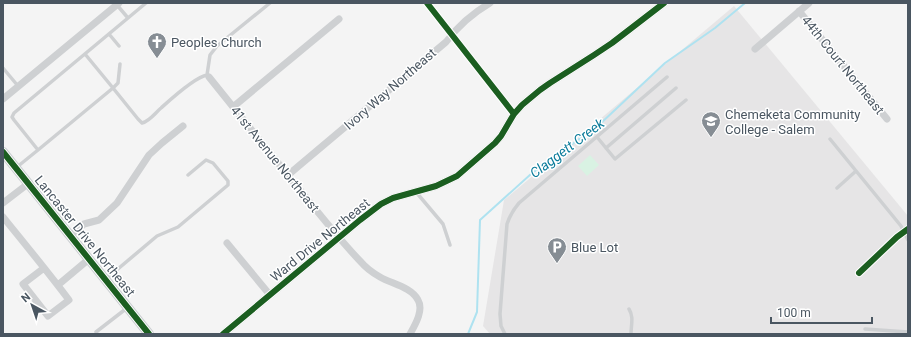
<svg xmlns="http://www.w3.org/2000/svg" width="911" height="337" font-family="Roboto,sans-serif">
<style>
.education{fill:#e6e5e6}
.green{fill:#d9f2e3}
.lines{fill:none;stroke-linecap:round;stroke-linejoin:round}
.stream{stroke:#aee2f0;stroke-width:2}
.service{stroke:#ced0d2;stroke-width:3.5}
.minor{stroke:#ced0d2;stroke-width:7}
.tertiary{stroke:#ced0d2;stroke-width:8}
.primary{stroke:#caced1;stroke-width:10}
.cycleway-casing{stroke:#fff;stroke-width:8}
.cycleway{stroke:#1b5e20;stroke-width:6}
.labels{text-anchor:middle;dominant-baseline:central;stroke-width:3;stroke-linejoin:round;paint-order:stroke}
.poi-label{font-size:13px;fill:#4a5661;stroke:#fff;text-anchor:start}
.street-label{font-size:13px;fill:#4a5661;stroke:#fff}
.water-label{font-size:14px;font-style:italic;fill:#0c7c9b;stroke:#fff}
</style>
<rect width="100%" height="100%" fill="#f4f4f4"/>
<path class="education" d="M734,6L908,216V334H490L483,326L504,200Z"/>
<path class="green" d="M590,155L599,165L587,176L578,166Z"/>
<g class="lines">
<path class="stream" d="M468,334L477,312L480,220L531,174L600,124L665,63L715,28L745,3"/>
<path class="service" d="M117,5L128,18L146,3
M109,34L119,46
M85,54L113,88L118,83L120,64
M3,68L18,86
M207,75L210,55L217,46L270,3
M597,137L615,159L686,100
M830,139L901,226L908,240
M606,148L676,88
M38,150L113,88L138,119L142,123C150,121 155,113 161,108C171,99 195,77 207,75L209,77
M17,167L38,150L14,120L12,117L14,113L128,18
M837,188L856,171
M416,192L443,224L450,245
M859,273L897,237L904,233
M106,279L157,236L178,227L228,185V181L213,163L206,160L188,175
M629,309C634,317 631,325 631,334
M865,329L908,332
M97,334L96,332L127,308
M505,334L501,326L500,314L507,224C510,215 513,210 519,203L667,77"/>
<path class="minor" d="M427,3L514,114
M799,11L887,119
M755,49L809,3
M209,77C236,111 264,145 291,179C314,207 336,236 361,262C366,268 373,273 380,277C392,284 411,287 418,300C424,310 415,325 410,334
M3,99L119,3
M233,107L339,19
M288,175L446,42C458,26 473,13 490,3
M3,203L29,183
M3,217C25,244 48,272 69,300L48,316L23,284L44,268
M71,235L84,224L99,220L117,203L149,155L162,143L183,126
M227,243L270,295
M58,285L89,259"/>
<path class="tertiary" d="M904,232L908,229
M223,334L360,220L381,204L393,198L436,186L457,176L495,143L501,136L514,114L522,105L540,90L550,83L594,55L612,43L664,3"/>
<path class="primary" d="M3,152L149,334"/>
<g class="cycleway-casing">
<path id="cycleway" d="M427,3L514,114
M3,152L149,334
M859,273L897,237L908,229
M223,334L360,220L381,204L393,198L436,186L457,176L495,143L501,136L514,114L522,105L540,90L550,83L594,55L612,43L664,3"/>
</g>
<use href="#cycleway" class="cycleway"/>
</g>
<defs>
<g id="church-pin" transform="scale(1)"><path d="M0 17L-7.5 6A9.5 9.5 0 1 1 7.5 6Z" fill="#868d94" stroke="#fff"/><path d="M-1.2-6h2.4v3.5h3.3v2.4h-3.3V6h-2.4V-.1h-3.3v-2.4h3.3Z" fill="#fff"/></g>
<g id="university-pin" transform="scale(1)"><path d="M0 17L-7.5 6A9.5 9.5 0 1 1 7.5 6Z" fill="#868d94" stroke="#fff"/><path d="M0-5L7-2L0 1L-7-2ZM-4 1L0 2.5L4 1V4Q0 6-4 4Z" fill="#fff"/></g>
<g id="parking-pin" transform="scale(1)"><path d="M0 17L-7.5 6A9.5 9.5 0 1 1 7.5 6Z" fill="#868d94" stroke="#fff"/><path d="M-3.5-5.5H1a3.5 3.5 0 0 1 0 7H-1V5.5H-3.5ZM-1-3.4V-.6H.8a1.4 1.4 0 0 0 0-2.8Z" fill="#fff"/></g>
</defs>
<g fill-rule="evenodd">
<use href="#church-pin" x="157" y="42"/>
<use href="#university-pin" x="711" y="121"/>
<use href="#parking-pin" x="557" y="247"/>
</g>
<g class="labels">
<g class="poi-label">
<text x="171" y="42">Peoples Church</text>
<text x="725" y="114">Chemeketa Community<tspan x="725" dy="15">College - Salem</tspan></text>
<text x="571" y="247">Blue Lot</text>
</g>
<g class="street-label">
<text transform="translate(843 65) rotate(51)">44th Court Northeast</text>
<text transform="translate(390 89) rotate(-41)">Ivory Way Northeast</text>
<text transform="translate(275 159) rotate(51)">41st Avenue Northeast</text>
<text transform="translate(85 236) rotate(51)">Lancaster Drive Northeast</text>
<text transform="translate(320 240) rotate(-39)">Ward Drive Northeast</text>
</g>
<g class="water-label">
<text transform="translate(567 148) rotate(-37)">Claggett Creek</text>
</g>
</g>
<rect width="911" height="337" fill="none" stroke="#4a5661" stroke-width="8"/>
<g transform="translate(32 305) rotate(320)" stroke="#ffffff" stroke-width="3" paint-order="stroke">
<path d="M0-3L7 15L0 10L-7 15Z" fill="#4a5661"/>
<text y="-6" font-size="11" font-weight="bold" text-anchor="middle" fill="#4a5661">N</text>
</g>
<path d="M771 317v6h101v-6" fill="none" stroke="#4a5661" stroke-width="2"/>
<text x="777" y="317" font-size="12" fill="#4a5661" stroke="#ffffff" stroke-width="3" paint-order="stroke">100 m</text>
</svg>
